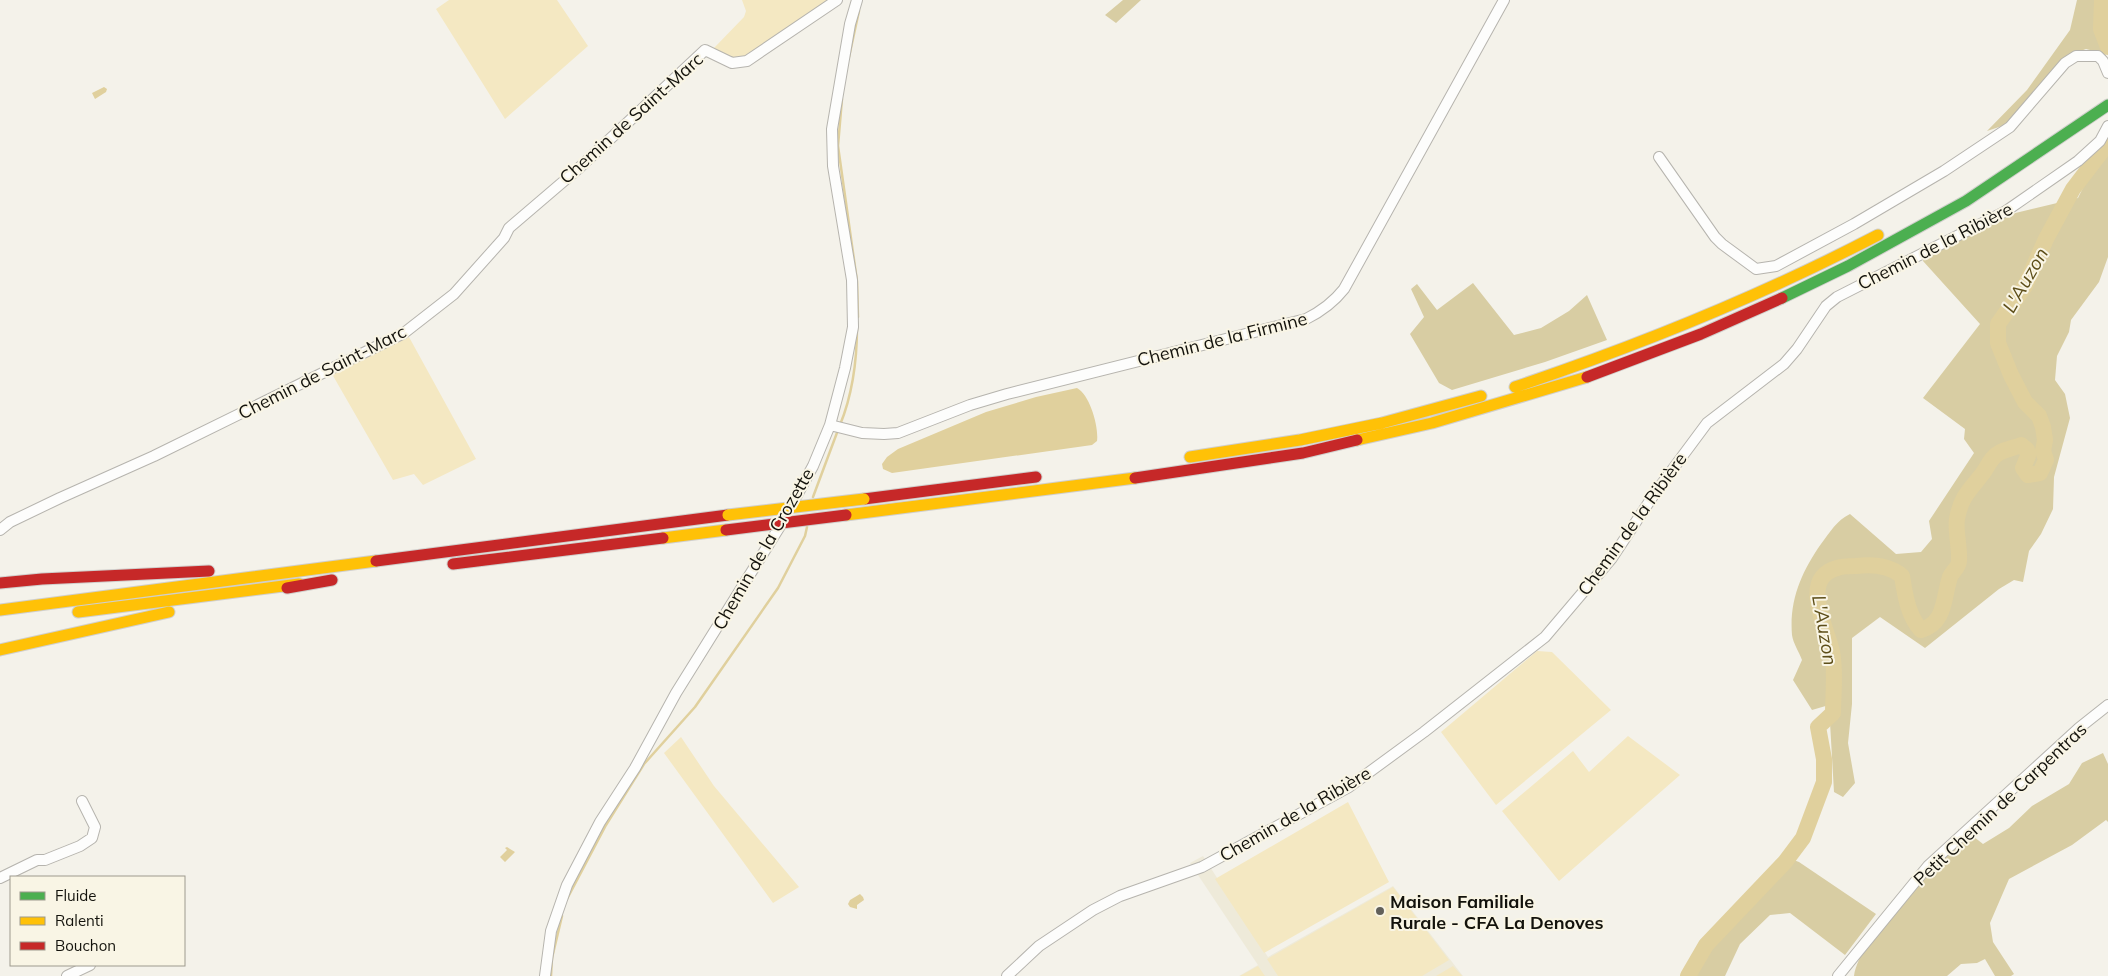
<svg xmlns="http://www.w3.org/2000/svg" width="2108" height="976" font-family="Mulish,sans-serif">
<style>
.built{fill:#eeead9}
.green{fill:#f4e8c2}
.forest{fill:#d8cda3}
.water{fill:#e0d09d}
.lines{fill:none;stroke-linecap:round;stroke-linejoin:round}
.stream{stroke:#e0d09d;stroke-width:2.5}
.river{stroke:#e0d09d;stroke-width:16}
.street-casing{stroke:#b6b4ae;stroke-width:12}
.fast-casing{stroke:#d0cfcc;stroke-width:13}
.slow-casing{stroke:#d0cfcc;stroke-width:13}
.jam-casing{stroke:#d0cfcc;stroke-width:13}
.street{stroke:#fdfdfc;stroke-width:10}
.fast{stroke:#4caf50;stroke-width:11}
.slow{stroke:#ffc107;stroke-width:11}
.jam{stroke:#c62828;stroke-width:11}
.slow-bridge-casing{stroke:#d0cfcc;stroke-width:13;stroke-linecap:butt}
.jam-bridge-casing{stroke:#d0cfcc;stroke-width:13;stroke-linecap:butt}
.slow-bridge{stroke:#ffc107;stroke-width:11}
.jam-bridge{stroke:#c62828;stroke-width:11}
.poi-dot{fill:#62605a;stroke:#f9f5e5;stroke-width:2}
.labels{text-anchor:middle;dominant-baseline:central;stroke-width:4;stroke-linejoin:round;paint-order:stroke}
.street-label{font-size:18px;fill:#13120c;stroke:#f9f5e5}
.poi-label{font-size:18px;font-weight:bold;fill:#13120c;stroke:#f9f5e5;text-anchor:start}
.water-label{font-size:19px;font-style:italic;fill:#5d4e19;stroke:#f9f5e5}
</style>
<rect width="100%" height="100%" fill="#f4f2ea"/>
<path class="built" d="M1203,856L1268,957L1393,886L1463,976H1239L1258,965L1190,863Z"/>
<path class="green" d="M449,0H557L588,46L505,119L436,9Z
M742,0H828L756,50L734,62L727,59L714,48L744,17L746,11Z
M409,337L476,459L423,485L414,474L393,480L332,374Z
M1537,651L1552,652L1611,710L1496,805L1441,732Z
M1628,736L1680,775L1559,881L1502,811L1573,751L1589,772Z
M681,737L714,786L799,887L773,903L664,753Z
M1348,802L1389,882L1264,953L1215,879Z
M1393,887L1449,960L1422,976H1278L1267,959Z
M1258,966L1265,976H1240Z
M1453,966L1462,976H1436Z"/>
<path class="forest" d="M1123,0H1141L1116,23L1105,15Z
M2077,0H2098C2093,21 2099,38 2107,58L2098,52L2086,49L2075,53L2060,61L2005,125L1987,131L2027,90L2070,30Z
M2108,137V257L2099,282L2071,320L2069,332L2057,356L2055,380L2065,394L2070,418L2054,477L2053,509L2041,534L2029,551L2023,582L2014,580L1999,589L1925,648L1880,617L1852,638V704L1848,743L1855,783L1843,797L1834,792L1829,705L1812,710L1793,680L1802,660C1799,652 1793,643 1792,635C1789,600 1802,571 1821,544C1831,531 1836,521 1850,514L1896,554L1921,552L1932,539L1929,521L1974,453L1964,439L1965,429L1923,398L1980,324L1923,261L1925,256L2003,216L2078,198Z
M1473,283L1514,335L1541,328L1569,311L1587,295L1607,340L1545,362L1452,390L1439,383L1410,334L1424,317L1411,289L1417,284L1437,310Z
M2103,753L2108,764V822L2106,820L2072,845L2009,879L1990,923L1993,942L2014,974L2011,976H1995L1985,959L1977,963L1961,964L1947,976H1854C1861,933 1937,863 1969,833L1983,844L2009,828L2032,806L2069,784L2082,763Z
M1791,859L1799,862L1876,914L1845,955L1790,913L1770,915L1740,944L1725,976H1694L1711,948Z"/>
<path class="water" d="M104,87L107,89L106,92L95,99L92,93Z
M1077,388C1090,395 1099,427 1097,441L1092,445L892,473L883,469L882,464L887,457L898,449L986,412L1036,397Z
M507,847L515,852L505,862L500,857L507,850L505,848Z
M860,894L863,897L864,900L857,905V909L850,907L848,904L850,900Z"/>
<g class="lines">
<path class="stream" d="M849,57L859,11
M842,99L838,146L857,281L858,317
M840,425C853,393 857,361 857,327
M813,497L838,430
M567,899L606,825L644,764L695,707L778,588L805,536L807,527
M551,976L552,958L562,916"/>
<path class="river" d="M2102,0L2101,29L2108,47
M1688,976L1706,945L1785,862L1803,838L1824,782V759L1818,727L1833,713C1833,694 1836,671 1832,652C1827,627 1799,579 1837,568C1842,566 1850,566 1856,566C1873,564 1889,565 1902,576C1905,595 1908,616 1921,630C1946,623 1943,598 1950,577C1952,572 1959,567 1959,561C1960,549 1955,529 1957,519C1961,496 1970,490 1983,473C1988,466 1991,457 1999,453C2006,449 2014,448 2021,445L2027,450L2028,456L2023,468L2028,475L2040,473L2046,460L2043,451L2045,440L2043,427L2039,416L2025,402L2011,375L1998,343V324L2025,286L2046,239L2073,189L2108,143"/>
<g class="street-casing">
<path id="street" d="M1659,157L1715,237L1722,244L1756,269L1776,266L1854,224L1944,171L2010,127L2065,63L2076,56H2098L2103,61L2108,73
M830,425L862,433L884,434L898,433L970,405L1007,394L1306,319C1322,311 1333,303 1344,289L1504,0
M790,508L813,466L830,425L845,368L853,327L852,280L833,166L832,129L850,24L857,0
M0,530L10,522L60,498L154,456L404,333L454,294L504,238L509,228L578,169L705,50L732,63L747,61L837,0
M0,878L37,860H45L80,846L92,838L95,827L82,801
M67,976L90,965
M545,976L551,931L567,885L600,822L635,768L676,693L782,523
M1007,976L1039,946L1093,910L1120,896L1202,867L1349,787L1424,732L1545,637L1612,558L1655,493L1707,423L1784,364L1797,349L1826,306L1837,297L2006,211L2078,161L2100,141L2108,126
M1838,976L1928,866L2079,728L2108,705"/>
</g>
<g class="fast-casing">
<path id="fast" d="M1782,298L1848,266L1966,201L2108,105"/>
</g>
<g class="slow-casing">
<path id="slow" d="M1515,387C1640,345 1761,296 1878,235
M1357,440L1432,423L1587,377
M1190,457L1300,440L1382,423L1481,396
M846,515L1135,478
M663,538L726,530
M0,610L376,561
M78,612L299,584
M0,650L169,612"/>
</g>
<g class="jam-casing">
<path id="jam" d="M1587,377L1701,334L1782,298
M1135,478L1303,453L1357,440
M864,499L1036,477
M376,561L728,515
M453,564L663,538
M0,583L42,579L209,571
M287,588L332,580"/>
</g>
<use href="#street" class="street"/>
<use href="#fast" class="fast"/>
<use href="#slow" class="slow"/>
<use href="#jam" class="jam"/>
<g class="slow-bridge-casing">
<path id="slow-bridge" d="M728,515L864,499"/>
</g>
<g class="jam-bridge-casing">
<path id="jam-bridge" d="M726,530L846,515"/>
</g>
<use href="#slow-bridge" class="slow-bridge"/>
<use href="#jam-bridge" class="jam-bridge"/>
</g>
<circle class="poi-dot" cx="1380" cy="911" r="5"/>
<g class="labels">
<g class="street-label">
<text transform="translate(631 118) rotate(-42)">Chemin de Saint-Marc</text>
<text transform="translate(1935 246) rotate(-27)">Chemin de la Ribière</text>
<text transform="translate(1222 339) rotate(-14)">Chemin de la Firmine</text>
<text transform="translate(322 372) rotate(-27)">Chemin de Saint-Marc</text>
<text transform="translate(1632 524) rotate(-54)">Chemin de la Ribière</text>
<text transform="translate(763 549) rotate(-60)">Chemin de la Crozette</text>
<text transform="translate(2000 804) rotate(-43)">Petit Chemin de Carpentras</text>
<text transform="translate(1295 814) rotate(-30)">Chemin de la Ribière</text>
</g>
<g class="poi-label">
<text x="1390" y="901">Maison Familiale<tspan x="1390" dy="21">Rurale - CFA La Denoves</tspan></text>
</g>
<g class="water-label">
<text transform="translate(2025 280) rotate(-60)">L'Auzon</text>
<text transform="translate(1825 630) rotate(80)">L'Auzon</text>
</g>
</g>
<rect x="10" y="876" width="175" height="90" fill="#f9f5e5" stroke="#9d9a8e"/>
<rect x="20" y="892" width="25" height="8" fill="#4caf50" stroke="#9d9a8e"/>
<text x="55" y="901" font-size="15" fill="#13120c">Fluide</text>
<rect x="20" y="917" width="25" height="8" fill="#ffc107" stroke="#9d9a8e"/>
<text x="55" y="926" font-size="15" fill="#13120c">Ralenti</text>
<rect x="20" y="942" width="25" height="8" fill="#c62828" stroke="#9d9a8e"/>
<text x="55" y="951" font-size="15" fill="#13120c">Bouchon</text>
</svg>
